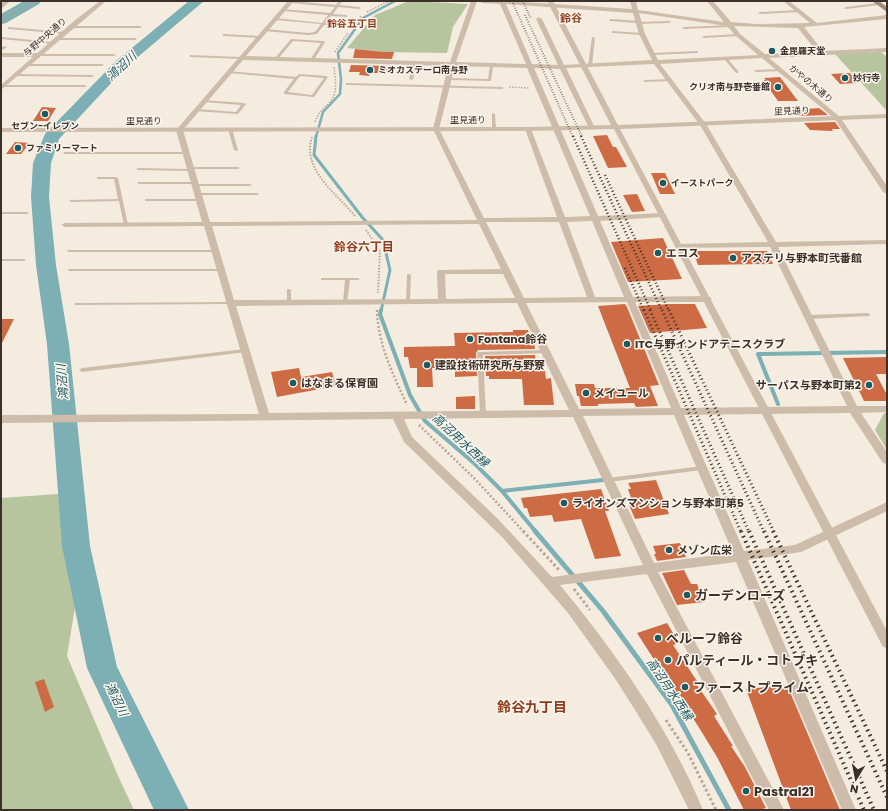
<svg xmlns="http://www.w3.org/2000/svg" width="888" height="811" font-family="Poppins,'Noto Sans JP',sans-serif">
<style>
.green{fill:#b7c59e}
.lines{fill:none;stroke-linecap:round;stroke-linejoin:round}
.stream-far3{stroke:#7cb0b4;stroke-width:2.5}
.stream-far2{stroke:#7cb0b4;stroke-width:3}
.stream-far1{stroke:#7cb0b4;stroke-width:4}
.stream{stroke:#7cb0b4;stroke-width:5}
.river{fill:#7cb0b4;fill-rule:evenodd}
.building{fill:#cd6b45}
.path-far3{stroke:#baa694;stroke-width:1.5;stroke-dasharray:1.5 1.5;stroke-linecap:butt}
.path-far2{stroke:#baa694;stroke-width:2;stroke-dasharray:1.5 1.5;stroke-linecap:butt}
.path-far1{stroke:#baa694;stroke-width:2.5;stroke-dasharray:2 2;stroke-linecap:butt}
.path{stroke:#baa694;stroke-width:3;stroke-dasharray:2.5 2.5;stroke-linecap:butt}
.service{fill:#cebcaa;fill-rule:evenodd}
.minor{fill:#cebcaa;fill-rule:evenodd}
.tertiary{fill:#cebcaa;fill-rule:evenodd}
.secondary{fill:#a28b7b;fill-rule:evenodd}
.rail-far3{stroke:#3b302a;stroke-width:2;stroke-dasharray:0.5 2;stroke-linecap:butt}
.rail-far2{stroke:#3b302a;stroke-width:2.5;stroke-dasharray:1 2.5;stroke-linecap:butt}
.rail-far1{stroke:#3b302a;stroke-width:3;stroke-dasharray:1 3;stroke-linecap:butt}
.rail{stroke:#3b302a;stroke-width:4;stroke-dasharray:1.5 4;stroke-linecap:butt}
.poi-dot{fill:#1c5960;stroke:#fbf5ed;stroke-width:1.5}
.labels{text-anchor:middle;dominant-baseline:central;stroke-width:3;stroke-linejoin:round;paint-order:stroke}
.far-street-label{font-size:9px;fill:#3b302a;stroke:#fbf5ed}
.far-poi-label{font-size:9px;font-weight:bold;fill:#3b302a;stroke:#fbf5ed;text-anchor:start}
.far-neighbourhood-label{font-size:10px;font-weight:bold;fill:#903d1d;stroke:#fbf5ed}
.far-quarter-label{font-size:11px;font-weight:bold;fill:#903d1d;stroke:#fbf5ed}
.poi-label{font-size:11px;font-weight:bold;fill:#3b302a;stroke:#fbf5ed;text-anchor:start}
.water-label{font-size:12px;font-style:italic;fill:#1c5960;stroke:#fbf5ed}
.neighbourhood-label{font-size:12px;font-weight:bold;fill:#903d1d;stroke:#fbf5ed}
.near-poi-label{font-size:13px;font-weight:bold;fill:#3b302a;stroke:#fbf5ed;text-anchor:start}
.near-neighbourhood-label{font-size:14px;font-weight:bold;fill:#903d1d;stroke:#fbf5ed}
</style>
<rect width="100%" height="100%" fill="#f5ece0"/>
<path class="green" d="M409,1L468,4L453,27L447,53L384,52L347,48L375,15Z
M881,52L887,57V111L835,54Z
M884,413H887V450L875,430Z
M71,493L81,570L67,656L119,778L134,810H1V498Z"/>
<g class="lines">
<path class="stream-far3" d="M316,137L323,112L340,94L341,79L338,53L363,18L395,1"/>
<path class="stream-far2" d="M316,136L314,155L362,217L383,240L390,270L381,311"/>
<path class="stream-far1" d="M381,310L380,314L410,395L425,421L475,464L502,491L536,532
M778,404L758,354L887,352
M502,491L603,480"/>
<path class="stream" d="M535,531L603,611L672,705L729,810"/>
<path class="river" d="M24,1H41L39,4L6,23L1,24V14Z
M189,1H204L126,67L59,139L51,163L49,197L56,265L69,344L90,546L117,667L189,810H154L87,668L62,546L47,344L36,265L31,197L33,163L45,134L116,61Z"/>
</g>
<path class="building" d="M355,49L384,52H394L392,59L353,58Z
M351,65L391,66L389,73H370L369,76L359,75L360,72H349Z
M850,73L858,83L840,84L831,74Z
M780,77L798,101H778L763,80H766L764,78Z
M42,107L56,108L48,121H33Z
M819,108L828,115L799,116L794,110Z
M835,122L840,129H832L833,131L810,130L804,123Z
M607,135L613,147H616L627,167L608,168L593,136Z
M15,142L30,143L21,154H6Z
M651,173H665L675,194H660Z
M637,194L645,211L632,212L623,195Z
M663,238L682,279L628,282L611,242Z
M693,251H767L773,264L698,265Z
M625,304L627,307L659,385L650,386L658,406L636,407L634,403L598,404V406H581L579,396H577L575,384H594L595,388H630L598,306Z
M671,304H695L707,328L650,333L638,306Z
M1,319H14L1,345Z
M513,330H528L529,334H531L534,341L535,349L478,350L476,353L477,376L455,377V368H432L433,387H417V368H410L408,357H404V347L455,346L454,333L513,332Z
M535,355L537,371H545L546,379L551,378L554,405H524L522,379H489V376H486L485,356Z
M887,357V374H876L887,395V401H864L843,358Z
M299,368L301,377L332,372L336,386L277,397L271,372Z
M475,396V409H456V397Z
M656,480L669,514L635,519L629,505L633,504L628,489H631L628,483Z
M601,489L609,511H605L621,556L595,559L581,519L554,522L552,515L530,517L527,508H524L521,498Z
M680,543L686,557L657,561L654,554H656L653,546Z
M684,570L691,584H697L704,602L677,605L662,573Z
M667,623L679,643L673,645L697,681L695,682L717,714L714,716L733,746H731L745,767L766,808L760,810H744L717,757L698,726L681,700H680L637,633Z
M44,679L54,707L45,712L35,682Z
M787,685L840,810H791L746,689Z"/>
<g class="lines">
<path class="path-far3" d="M367,12L389,1
M1,18L32,1
M1,23L39,1
M354,24L362,15
M335,52L348,33
M509,87L530,88
M315,122C318,113 322,110 328,104C339,95 335,79 334,67"/>
<path class="path-far2" d="M312,137C301,169 337,194 355,216
M366,230L380,251L378,293"/>
<path class="path-far1" d="M377,310C378,345 393,374 407,405
M419,425L474,478L524,532"/>
<path class="path" d="M523,531L560,571
M574,589L590,610
M666,720L688,753L716,810"/>
<path class="service" d="M289,1L336,5L339,1H343L339,5L359,7L361,8L359,9L338,7L333,14L346,15H347V17L331,16L326,23L349,25V27H348L324,25L317,34L308,35L264,31V29H265L308,33L315,32L321,24L275,20L273,19L275,18L322,23L328,15L283,11L281,10L283,9L330,13L335,7L290,3H289Z
M878,3L880,4L879,5L846,9L844,8L846,7Z
M799,10L801,11L800,12L760,14L758,13L760,12Z
M611,19L638,21L640,22L669,21L671,22L669,23L638,24L637,23L610,21L609,20Z
M730,25H731V27L684,29L682,28L684,27Z
M71,26H140L142,27L140,28H70V26Z
M8,27L64,32L66,33L64,34L9,29H8Z
M612,31L642,33L644,34L642,35L613,33H612Z
M223,34L259,36L261,37L259,38L224,36H223Z
M738,34H739V36L704,38L702,37L704,36Z
M1,37L52,42L54,43L52,44L1,39Z
M592,37L595,38L592,66L590,67L588,66Z
M56,38H135L137,39L135,40H56Z
M291,39L323,41L325,42L313,61L310,60L321,43L293,41L277,60H275V58Z
M4,46L7,47L1,51V48Z
M697,51H698V53L652,55L650,54L652,53Z
M37,54H114L116,55L114,56H37Z
M190,55L241,57L243,58L241,59L191,57H190Z
M725,58H727L738,71V73H736L725,60Z
M414,62L417,63L413,79L411,80L409,79Z
M25,64H102L104,65L102,66H26L24,65Z
M490,65L493,66L491,81L449,80L447,79L449,78L488,79Z
M781,69H782V71L756,72L754,71L756,70Z
M228,71L296,77L299,74L326,76L328,77L314,97H313L284,94V92L294,79L229,73L227,72ZM300,76L324,78L312,95L288,92Z
M14,74L92,75L94,76L92,77L15,76H14Z
M670,79L672,80L671,81L645,82L643,81L645,80Z
M346,83L502,87L504,88L502,89L347,85H346Z
M2,85H85L87,86L85,87H3L1,86Z
M203,100L244,103L246,104L238,114H237L195,111L194,110L196,109L236,112L241,105L204,102L202,101Z
M492,113L495,114L496,129L494,130L492,129Z
M229,128L232,129L238,150L237,151L234,150L228,129Z
M64,152H185L187,153L185,154H65L63,153Z
M189,167H238L240,168L238,169H192L191,171H190L138,170L136,169L138,168L188,169Z
M97,177H116L118,178L128,225V226H124V225L119,201L71,202L69,201L71,200L118,199L114,179H97Z
M138,182H196L197,184H250L252,185L250,186H194L193,184H138Z
M197,193H257L259,194L257,195H198L196,194Z
M145,199H200L202,200L200,201H145Z
M1,212H27L29,213L27,214H1Z
M67,250H215L217,251L215,252H69L67,251Z
M1,259H24L26,260L24,261H1Z
M68,269H221L223,270L221,271H70L68,270Z
M407,274H409L411,275L410,301L408,302L406,301Z
M321,278H358L360,279L358,280H350L347,302L345,303L343,302L345,280H321Z
M287,289H289L291,290V302L289,303L287,302Z
M230,302H232V304L76,305L74,304L76,303Z
M868,313L870,315V316L808,319L806,317L808,315Z
M245,349L247,350L248,351L247,352L82,372L79,370L82,368Z
M546,350L549,352L548,353L483,355L486,414L483,416L481,415L480,414L477,353L478,352Z
M702,466H704L705,468L704,470H702L608,482H606L605,480L606,478H608Z"/>
<path class="minor" d="M4,1H10L1,9V4Z
M288,1H294L246,56L450,62L471,1H477L456,62L526,64L500,4L482,3L479,1H508L632,9L630,1H636L638,10L724,22L707,1H713L731,22L756,24L810,23L783,1H789L817,23L887,15V19L804,27L823,51L887,48V52L769,58L840,117L887,186V194L883,192L835,119L762,58L660,64L706,124L776,242L887,240V244L778,247L857,406H887V412L861,413L887,452V464L883,463L850,413L684,415L744,551L795,545L887,502V511L801,552L748,560L856,810H842L736,562L658,572L784,810H769L647,574L560,585C616,653 669,728 703,810H689L656,744L635,710L614,677L568,613L503,538L404,442L393,419L1,423V415L259,414L204,226L65,227L61,225L65,223L202,222L176,130ZM506,4L633,13L639,34L652,60L564,65L542,19L539,17L536,19L558,65L532,64ZM639,13L727,26L736,36L758,55L658,60L645,34ZM734,26L798,28L817,52L765,54L740,34ZM243,60L448,66L433,129L477,220L210,222L183,130ZM654,64L700,125L768,242L678,244L674,246L678,248L770,247L847,406L681,408L635,302H708L712,299L708,296L633,297L600,221L663,217L667,215L663,213L598,216L534,68L560,69L589,128L592,130L595,128L566,68ZM455,66L527,68L590,216L565,217L531,129L528,127L525,129L557,217L484,218L439,129ZM592,221L624,297H595L567,222ZM486,222H559L587,297L524,298ZM479,224L501,269L438,270L437,272L438,299L234,300L212,226ZM445,274H503L515,298L446,299ZM627,302L671,408L579,409L526,303ZM517,303L569,410L269,413L236,306ZM674,415L733,553L654,563L583,416ZM573,417L643,565L552,577L497,518L412,437L404,419Z
M1,53H38L41,55L38,57H1Z"/>
<path class="tertiary" d="M100,1H106L1,90V85L74,21Z
M547,1H553L618,125L887,114V118L620,129L887,631V648L883,647L614,129L528,131L1,132V128L528,127L611,125Z"/>
<path class="secondary" d="M872,1H879L887,7V12Z"/>
<path class="rail-far3" d="M512,1L573,137
M523,1L531,19
M525,15L582,137"/>
<path class="rail-far2" d="M573,136L651,311
M581,136L662,311
M605,175L669,311
M625,268L644,311"/>
<path class="rail-far1" d="M644,310L741,532
M650,310L749,532
M662,310L764,532
M669,310L774,532"/>
<path class="rail" d="M741,531L864,810
M749,531L874,810
M764,531L887,797
M773,531L887,771"/>
</g>
<g class="poi-dot">
<circle cx="772" cy="51" r="4"/>
<circle cx="370" cy="70" r="4"/>
<circle cx="845" cy="78" r="4"/>
<circle cx="778" cy="87" r="4"/>
<circle cx="45" cy="114" r="4"/>
<circle cx="18" cy="148" r="4"/>
<circle cx="663" cy="183" r="4"/>
<circle cx="658" cy="253" r="4"/>
<circle cx="733" cy="258" r="4"/>
<circle cx="470" cy="339" r="4"/>
<circle cx="627" cy="344" r="4"/>
<circle cx="427" cy="365" r="4"/>
<circle cx="293" cy="383" r="4"/>
<circle cx="869" cy="385" r="4"/>
<circle cx="586" cy="393" r="4"/>
<circle cx="564" cy="503" r="4"/>
<circle cx="669" cy="550" r="4"/>
<circle cx="687" cy="595" r="4"/>
<circle cx="658" cy="638" r="4"/>
<circle cx="668" cy="660" r="4"/>
<circle cx="685" cy="687" r="4"/>
<circle cx="746" cy="791" r="4"/>
</g>
<g class="labels">
<g class="far-street-label">
<text transform="translate(45 37) rotate(-41)">与野中央通り</text>
<text transform="translate(811 84) rotate(40)">かやの木通り</text>
<text transform="translate(792 111) rotate(-2)">里見通り</text>
<text x="468" y="120">里見通り</text>
<text x="144" y="121">里見通り</text>
</g>
<g class="far-poi-label">
<text x="780" y="51">金毘羅天堂</text>
<text x="378" y="70">ミオカステーロ南与野</text>
<text x="853" y="78">妙行寺</text>
<text x="770" y="87" text-anchor="end">クリオ南与野壱番館</text>
<text x="45" y="126" text-anchor="middle">セブン-イレブン</text>
<text x="26" y="148">ファミリーマート</text>
<text x="671" y="183">イーストパーク</text>
</g>
<g class="far-neighbourhood-label">
<text x="352" y="23">鈴谷五丁目</text>
</g>
<g class="far-quarter-label">
<text x="571" y="18">鈴谷</text>
</g>
<g class="poi-label">
<text x="666" y="253">エコス</text>
<text x="741" y="258">アステリ与野本町弐番館</text>
<text x="478" y="339">Fontana鈴谷</text>
<text x="635" y="344">ITC与野インドアテニスクラブ</text>
<text x="435" y="365">建設技術研究所与野寮</text>
<text x="301" y="383">はなまる保育園</text>
<text x="861" y="385" text-anchor="end">サーパス与野本町第2</text>
<text x="594" y="393">メイユール</text>
<text x="572" y="503">ライオンズマンション与野本町第5</text>
<text x="677" y="550">メゾン広栄</text>
</g>
<g class="water-label">
<text transform="translate(121 66) rotate(-43)">鴻沼川</text>
<text transform="translate(62 382) rotate(-95)">鴻沼川</text>
<text transform="translate(461 440) rotate(43)">高沼用水西縁</text>
<text transform="translate(670 689) rotate(56)">高沼用水西縁</text>
<text transform="translate(117 699) rotate(64)">鴻沼川</text>
</g>
<g class="neighbourhood-label">
<text x="364" y="246">鈴谷六丁目</text>
</g>
<g class="near-poi-label">
<text x="695" y="595">ガーデンローズ</text>
<text x="666" y="638">ベルーフ鈴谷</text>
<text x="676" y="660">パルティール・コトブキ</text>
<text x="693" y="687">ファーストプライム</text>
<text x="754" y="791">Pastral21</text>
</g>
<g class="near-neighbourhood-label">
<text x="532" y="707">鈴谷九丁目</text>
</g>
</g>
<rect width="888" height="811" fill="none" stroke="#3b302a" stroke-width="4"/>
<g transform="translate(856 779) rotate(190)" stroke="#fbf5ed" stroke-width="3" paint-order="stroke">
<path d="M0-3L7 15L0 10L-7 15Z" fill="#3b302a"/>
<text y="-6" font-size="11" font-weight="bold" text-anchor="middle" fill="#3b302a">N</text>
</g>
</svg>
